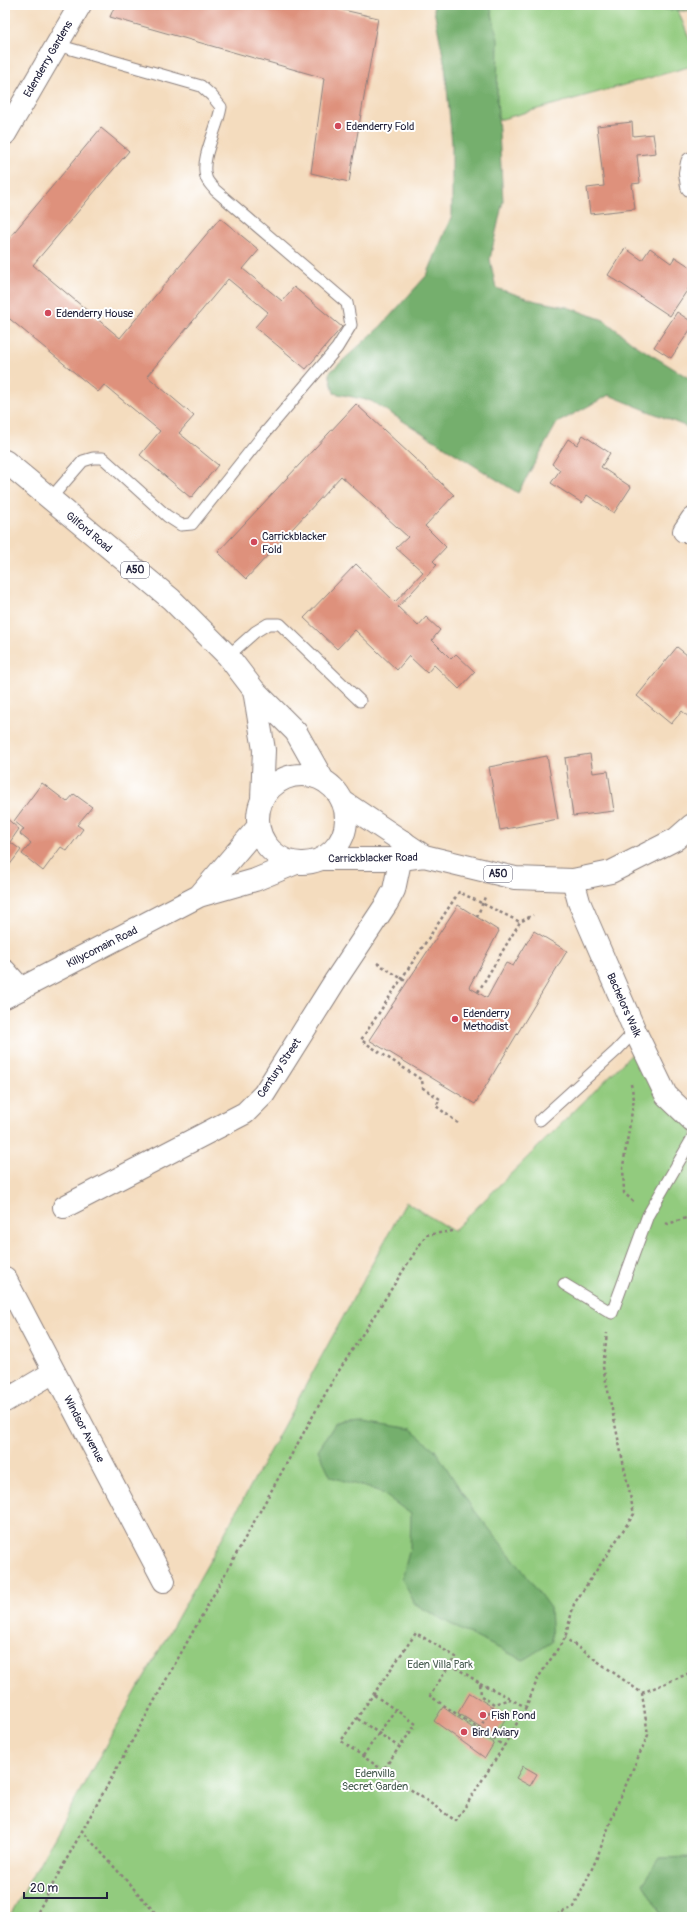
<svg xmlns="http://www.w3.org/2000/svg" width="697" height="1922" font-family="Pangolin,sans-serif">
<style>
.green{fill:#92cb7e;stroke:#5a765c}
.forest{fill:#75af6d;stroke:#4c6854}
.building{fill:#de917b}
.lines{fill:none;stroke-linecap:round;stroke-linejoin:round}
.service-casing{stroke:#8b7f7c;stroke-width:13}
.minor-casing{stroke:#8b7f7c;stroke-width:24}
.tertiary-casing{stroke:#8b7f7c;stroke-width:24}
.primary-casing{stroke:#8b7f7c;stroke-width:24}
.path{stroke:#8b7f7c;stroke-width:2.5;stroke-dasharray:3 3;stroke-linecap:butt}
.service{stroke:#fff;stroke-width:11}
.minor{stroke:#fff;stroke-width:22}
.tertiary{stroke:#fff;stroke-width:22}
.primary{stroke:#fff;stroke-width:22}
.poi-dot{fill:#d1495b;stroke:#fff;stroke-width:1.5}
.labels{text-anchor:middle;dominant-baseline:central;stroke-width:4;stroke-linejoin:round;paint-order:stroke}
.shield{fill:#fff;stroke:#646476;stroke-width:1}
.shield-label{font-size:10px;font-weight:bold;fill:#22223b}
.street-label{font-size:11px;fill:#22223b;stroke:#fff}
.poi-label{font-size:11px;fill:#22223b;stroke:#fff;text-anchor:start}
.park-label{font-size:11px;fill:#495d52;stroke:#fff}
</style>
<rect width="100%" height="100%" fill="#fff"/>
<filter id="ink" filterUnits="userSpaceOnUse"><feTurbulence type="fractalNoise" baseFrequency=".025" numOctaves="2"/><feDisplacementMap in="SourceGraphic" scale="8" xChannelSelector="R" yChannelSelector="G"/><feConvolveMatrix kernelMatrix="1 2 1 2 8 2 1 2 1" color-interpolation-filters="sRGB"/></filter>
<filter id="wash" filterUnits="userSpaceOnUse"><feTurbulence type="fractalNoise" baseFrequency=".012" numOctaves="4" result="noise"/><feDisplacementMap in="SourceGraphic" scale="16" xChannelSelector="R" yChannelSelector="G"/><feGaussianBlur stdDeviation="0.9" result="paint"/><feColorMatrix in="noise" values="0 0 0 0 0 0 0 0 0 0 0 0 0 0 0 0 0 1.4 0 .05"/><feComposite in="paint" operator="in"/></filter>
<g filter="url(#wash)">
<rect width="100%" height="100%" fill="#f4dcbe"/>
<path class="green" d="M473,5H676L692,46V66L477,126Z
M642,1044L692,1120V1917H9L210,1560L406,1202L453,1231Z"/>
<path class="forest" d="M433,5H490L498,40L497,98L503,201L490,259L496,288L536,301L567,307L604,320L634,344L692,380V429L609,395L557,423L518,493L371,401L334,393L329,373L381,326L427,275L452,215V144L445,66Z
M604,5H692V10L684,11Z
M363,1422L411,1430L435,1450L470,1505L523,1571L550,1608L552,1642L523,1660L461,1630L415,1604L402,1579L410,1548L411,1514L379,1491L331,1477L318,1450L335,1424Z
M692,1857V1917H663L643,1884L660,1858Z"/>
<g id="blocks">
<path class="building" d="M115,5H322L378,18L349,182L311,173L324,78L110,17Z
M632,122L633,136L653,134L656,153L637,155L640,183L632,184L635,209L590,214L587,188L604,186L597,126Z
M101,128L129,151L33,265L120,338L220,218L259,250L243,269L282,301L294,287L342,327L306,369L255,327L268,312L228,279L147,376L194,416L179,433L218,465L191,498L140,455L160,431L104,385L98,392L5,315V243Z
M625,248L642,260L650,248L671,263L675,257L692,268V283L670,316L608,275Z
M677,312L692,322V327L671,358L654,347Z
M356,404L454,495L425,526L446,547L433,561L437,565L398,607L418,626L426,617L440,630L432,640L451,659L456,654L475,672L459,689L434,665L427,673L409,656L397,670L355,630L337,649L304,618L356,564L395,602L423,572L396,548L408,537L341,476L246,579L218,552Z
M583,435L610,453L601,467L631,487L614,513L587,495L582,503L551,483L560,470L552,464L568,439L577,445Z
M677,647L692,659V720L682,711L671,724L637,696Z
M590,754L593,773L608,771L614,811L573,816L565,758Z
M547,756L558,819L500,830L489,767Z
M42,783L67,802L74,794L92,807L77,825L83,829L67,851L61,847L43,871L22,854L31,843L20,834L24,829L14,821Z
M5,817L19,829L10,842L21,850L5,871Z
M458,905L499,931L469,987L487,998L506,963L513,966L534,931L567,951L475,1104L369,1040Z
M470,1693L507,1716L495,1736L458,1713Z
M443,1707L494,1743L485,1758L434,1721Z
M523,1766L537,1774L530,1786L516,1778Z"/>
</g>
</g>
<g filter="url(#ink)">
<use href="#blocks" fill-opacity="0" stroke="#8b7f7c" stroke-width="1"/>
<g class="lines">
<g class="service-casing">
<path id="service" d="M50,499L83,461L93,458H103L167,516L181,525L192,524L259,440L337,348L351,325L347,303L215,190C212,186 207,182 206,177C200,158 218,128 221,107L212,96L201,86L57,45
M228,656L255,632L268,624H280L360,701
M540,1120L616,1051L635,1031
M564,1284L612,1313L648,1215L692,1139"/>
</g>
<g class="minor-casing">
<path id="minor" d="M5,134L80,5
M692,163L690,173L692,186
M684,531L692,519
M573,880L579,902L635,1031L666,1095L692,1120
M5,971L21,989
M64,1207L245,1113L264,1094L335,981L387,903L394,890L404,842
M5,1278L164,1581
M5,1401L54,1372"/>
</g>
<g class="tertiary-casing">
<path id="tertiary" d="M199,896L258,827
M5,997L199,896L255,880L296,863"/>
</g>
<g class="primary-casing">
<path id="primary" d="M5,461L171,599L228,656L254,690L296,732L323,780
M254,690L264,750L262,799
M258 819a44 44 0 1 1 88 0a44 44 0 1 1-88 0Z
M342,801L424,856L515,878L573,880L611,872L676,839L692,825
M321,859H401L424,856"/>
</g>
<path class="path" d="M477,917L485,897
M377,963L407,982
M478,992L520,922L533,915
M631,1084L634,1099L623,1166L624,1193L634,1202
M458,1123L436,1106L440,1099L423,1088L422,1080L361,1040L459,892L520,922
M666,1223L668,1224L692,1216
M450,1664L430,1696L504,1746
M480,1683L510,1698
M642,1693L692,1672
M374,1695L416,1724L383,1770
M526,1707L504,1746L456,1821L341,1741L416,1633L456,1657L450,1664L480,1683L481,1696L494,1704L510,1699L526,1707L538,1678L565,1638L574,1604L634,1514L603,1367L607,1333
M358,1719L399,1747
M479,1729L494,1704
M363,1756L395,1710
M35,1917L82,1831
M159,1917L82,1831L333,1380L426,1235L453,1231
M551,1917L574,1907L596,1860L617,1805L648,1735L642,1693L565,1638"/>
<use href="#service" class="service"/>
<use href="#minor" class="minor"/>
<use href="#tertiary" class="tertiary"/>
<use href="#primary" class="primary"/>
</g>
</g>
<g class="poi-dot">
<circle cx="338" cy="126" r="4"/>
<circle cx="48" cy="313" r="4"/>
<circle cx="254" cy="542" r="4"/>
<circle cx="455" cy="1019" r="4"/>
<circle cx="483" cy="1715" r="4"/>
<circle cx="464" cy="1732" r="4"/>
</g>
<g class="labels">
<g class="shield">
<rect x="121" y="562" width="28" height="16" rx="3"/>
<rect x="484" y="866" width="28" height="16" rx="3"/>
</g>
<g class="shield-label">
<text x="135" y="570">A50</text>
<text x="498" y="874">A50</text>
</g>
<g class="street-label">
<text transform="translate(48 59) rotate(-60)">Edenderry Gardens</text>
<text transform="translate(89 532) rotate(40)">Gilford Road</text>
<text transform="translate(373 858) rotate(-1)">Carrickblacker Road</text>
<text transform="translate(102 947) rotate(-27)">Killycomain Road</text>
<text transform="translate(624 1005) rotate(66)">Bachelors Walk</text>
<text transform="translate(279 1068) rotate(-56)">Century Street</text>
<text transform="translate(84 1429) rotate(62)">Windsor Avenue</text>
</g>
<g class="poi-label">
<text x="346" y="126">Edenderry Fold</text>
<text x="56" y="313">Edenderry House</text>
<text x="262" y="536">Carrickblacker<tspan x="262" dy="13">Fold</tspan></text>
<text x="463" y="1013">Edenderry<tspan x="463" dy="13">Methodist</tspan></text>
<text x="491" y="1715">Fish Pond</text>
<text x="472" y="1732">Bird Aviary</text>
</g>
<g class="park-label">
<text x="440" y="1664">Eden Villa Park</text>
<text x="375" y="1773">Edenvilla<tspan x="375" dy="13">Secret Garden</tspan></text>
</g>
</g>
<rect width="697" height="1922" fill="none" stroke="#fff" stroke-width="20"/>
<path d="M24 1892v6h83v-6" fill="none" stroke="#22223b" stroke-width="2"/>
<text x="30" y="1892" font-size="12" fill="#22223b" stroke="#ffffff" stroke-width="3" paint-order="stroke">20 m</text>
</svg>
